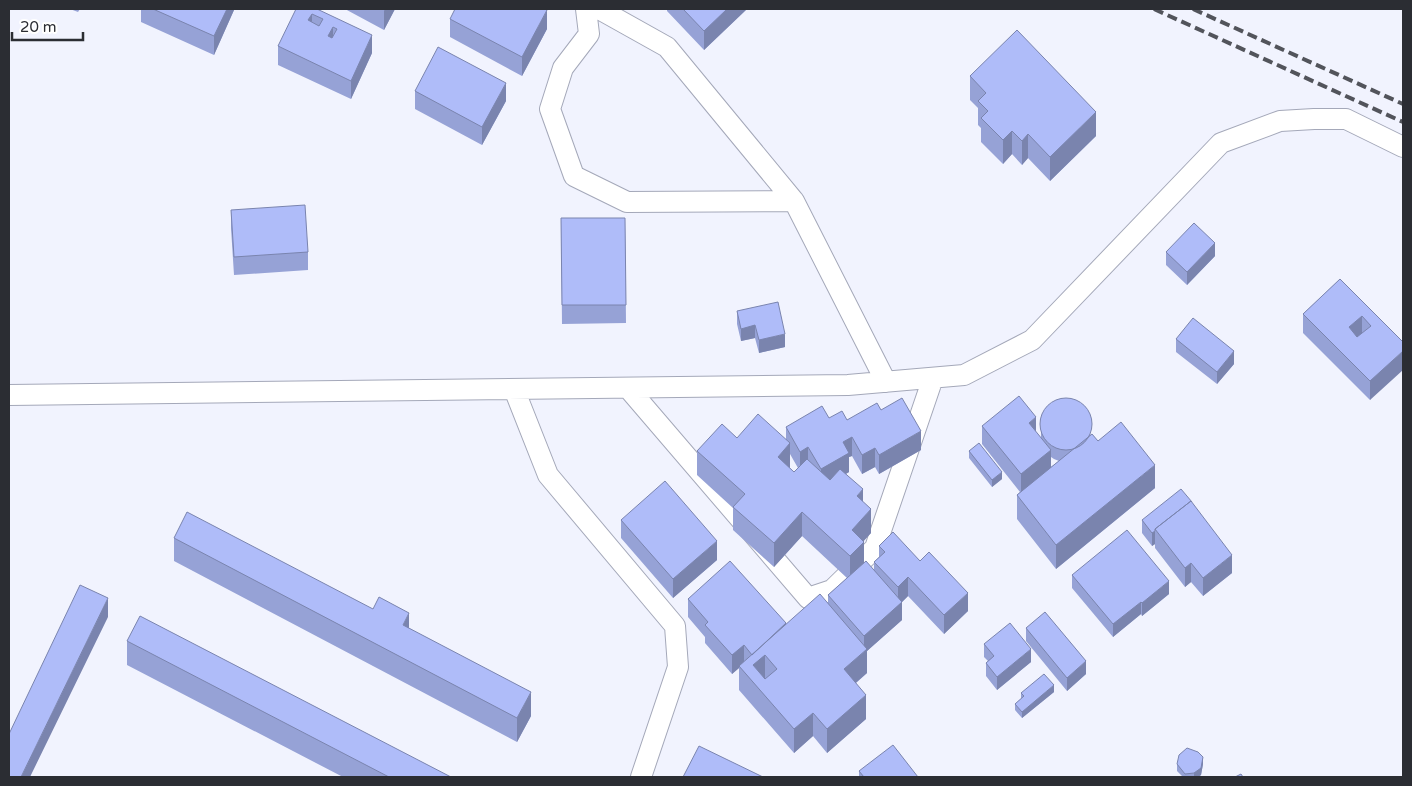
<svg xmlns="http://www.w3.org/2000/svg" width="1412" height="786" font-family="'Varela Round',sans-serif">
<style>
.lines{fill:none;stroke-linecap:round;stroke-linejoin:round}
.street-casing{stroke:#a4a8b9;stroke-width:22}
.street{stroke:#fff;stroke-width:20}
.rail{stroke:#52545b;stroke-width:4;stroke-dasharray:10 5;stroke-linecap:butt}
.wall{fill:#96a2d6;fill-rule:evenodd}
.shaded-wall{fill:#7a84ae}
.building{fill:#afbcf9;stroke:#7a84ae;fill-rule:evenodd}
</style>
<rect width="100%" height="100%" fill="#f1f3fe"/>
<g class="lines">
<g class="street-casing">
<path id="street" d="M586,9L589,34L563,68L550,109L574,176L627,202L794,201L886,382
M599,9L667,47L794,201
M628,388L808,598L832,590L875,548L933,378
M514,389L548,475L675,626L678,667L641,777
M9,395L848,385L964,375L1032,340L1221,143L1280,121L1314,119H1346L1403,147"/>
</g>
<use href="#street" class="street"/>
<path class="rail" d="M1154,9L1403,122
M1193,9L1403,104"/>
</g>
<path class="wall" d="M70,9H80L78,12Z
M141,9H234V10L214,55L141,22Z
M317,9L372,53L351,99L278,65V46Z
M345,9H395L384,30Z
M667,9H747L704,50L667,11Z
M450,19L547,29L522,76L450,37Z
M970,76L1096,136L1050,181L1028,158L1022,165L1012,154L1003,164L981,142V128L978,125V108L970,100Z
M415,91L506,101L482,145L415,109Z
M231,210L308,252V270L234,275L231,228Z
M561,218H625L626,323L562,324Z
M1166,252L1215,256L1187,285L1166,265Z
M1340,279L1403,342L1370,400L1303,333V314Z
M737,311L785,347L759,353L755,338L741,341L737,324Z
M1176,339L1234,364L1217,384L1176,352Z
M881,410L921,450L879,474L875,467L862,474L852,456L849,457V472L846,474L863,502L871,533L863,541L864,563L874,571V562L879,557V546L968,611L944,634L908,596L902,602V620L867,651V673L856,683L866,719L827,753L813,736L794,753L739,690V668L732,674L705,643V637L688,617V599L786,624L828,603V595L847,578L802,536L774,567L733,530V508L697,475V451L737,438L786,439V427L829,418L847,420ZM790,454L798,468L794,472L790,468Z
M1041,424L1092,435L1098,441L1155,488L1056,569L1017,519V495L1020,492L982,444V426L1036,432L1041,438ZM1051,457L1054,459L1059,461L1051,467Z
M969,451L1002,479L992,487L969,458Z
M621,520L717,560L673,598L621,538Z
M1142,520L1232,573L1203,596L1191,582L1185,587L1155,548V544L1152,546L1142,533Z
M174,538L409,628L531,716L517,742L174,561Z
M1072,575L1169,594L1142,616L1141,614L1113,637L1072,588Z
M1026,628L1086,674L1067,691L1026,641Z
M127,641L451,777H343L127,665Z
M984,644L1031,662L997,690L986,676V663L988,661L984,657Z
M1054,692L1022,718L1015,710V704L1021,699V693Z
M1177,764H1203L1201,775L1198,777H1183L1177,771Z
M859,771L918,777H859Z"/>
<path class="shaded-wall" d="M227,9H234V10L214,55V36Z
M385,9H395L384,30V11Z
M727,9H747L704,50V31Z
M547,10V29L522,76V57Z
M312,14V32L308,20Z
M333,27V45L328,36Z
M372,35V53L351,99V81Z
M506,83V101L482,145V127Z
M1096,112V136L1050,181V157Z
M1012,131V154L1003,164V140Z
M1028,134V158L1022,165V141Z
M1215,243V256L1187,285V272Z
M1362,316V334L1349,346V327Z
M755,325V338L741,341V329Z
M785,334V347L759,353V340Z
M1234,351V364L1217,384V372Z
M1403,351V370L1370,400V381Z
M1036,417V436L1029,423Z
M921,431V450L879,474V455Z
M852,437V456L849,457V472L821,488V469L843,442Z
M790,443V467L778,481V457Z
M808,447V466L800,471V452Z
M875,448V467L862,474V455Z
M1051,450V469L1021,493V474Z
M1155,465V488L1056,569V545Z
M1002,472V479L992,487V480Z
M863,489V513L857,496Z
M871,509V533L852,554V530Z
M802,512V536L774,567V543Z
M1155,531V544L1152,546V533Z
M717,541V560L673,598V579Z
M864,542V565L850,580V556Z
M1232,555V573L1203,596V578Z
M1191,563V582L1185,587V568Z
M908,577V596L902,602V620L867,651V673L844,693V669L864,652V636L898,605V587Z
M1169,581V594L1142,616V603Z
M968,593V611L944,634V615Z
M108,598V617L30,777H21Z
M1141,602V614L1113,637V624Z
M409,613V637L403,625Z
M786,623V642L765,655V679L757,686L752,655Z
M744,645V664L739,666V668L732,674V655Z
M1031,649V662L997,690V677Z
M1086,661V674L1067,691V678Z
M1054,685V692L1022,718V712Z
M531,692V716L517,742V718Z
M866,695V719L827,753V729Z
M813,713V736L794,753V729Z
M1203,757V764L1201,775L1198,777H1194V773Z"/>
<path class="building" d="M153,9H227L214,36Z
M296,9H317L372,35L351,81L278,46ZM312,14L323,19L319,26L308,20ZM333,27L337,29L332,38L328,36Z
M455,9H544L547,10L522,57L450,19Z
M683,9H727L704,31Z
M1017,30L1096,112L1050,157L1028,134L1022,141L1012,131L1003,140L981,118L988,111L978,101L986,93L970,76Z
M438,47L506,83L482,127L415,91Z
M305,205L308,252L234,257L231,210Z
M561,218H625L626,305H562Z
M1194,223L1215,243L1187,272L1166,252Z
M1340,279L1403,342V351L1370,381L1303,314ZM1362,316L1371,326L1357,337L1349,327Z
M778,302L785,334L759,340L755,325L741,329L737,311Z
M1193,318L1234,351L1217,372L1176,339Z
M1019,396L1036,417L1029,423L1051,450L1021,474L982,426Z
M902,398L921,431L879,455L875,448L862,455L852,437L843,442L849,453L821,469L808,447L800,452L786,427L822,406L829,418L842,411L847,420L877,403L881,410Z
M1040 424a26 26 0 1 1 52 0a26 26 0 1 1-52 0Z
M758,414L790,443L778,457L794,472L807,459L830,480L840,469L863,489L857,496L871,509L852,530L864,542L850,556L802,512L774,543L733,507L745,494L697,451L722,424L737,438Z
M1121,422L1155,465L1056,545L1017,495L1092,434L1098,441Z
M979,443L1002,472L992,480L969,451Z
M665,481L717,541L673,579L621,520Z
M1181,489L1192,502L1191,501L1155,529V531L1152,533L1142,520Z
M1191,501L1232,555L1203,578L1191,563L1185,568L1155,529Z
M187,512L373,609L379,597L409,613L403,625L531,692L517,718L174,538Z
M1127,530L1169,581L1142,603L1141,602L1113,624L1072,575Z
M893,532L920,561L929,552L968,593L944,615L908,577L898,587L874,562L885,552L879,546Z
M730,561L786,623L752,655L744,645L732,655L705,625L708,622L688,599Z
M866,561L902,602L864,636L828,595Z
M80,585L108,598L21,777H9V734Z
M820,594L867,649L844,669L866,695L827,729L813,713L794,729L739,666ZM765,655L777,669L765,679L753,665Z
M1045,612L1086,661L1067,678L1026,628Z
M140,616L451,777H389L127,641Z
M1010,623L1031,649L997,677L986,663L994,656L984,644Z
M1044,674L1054,685L1022,712L1015,704L1024,696L1021,693Z
M893,745L918,777H864L859,771Z
M699,746L763,777H683Z
M1187,748L1198,752L1203,757L1201,768L1194,773L1185,774L1177,764L1179,755Z
M1241,774L1243,777H1235Z"/>
<rect width="1412" height="786" fill="none" stroke="#2b2d33" stroke-width="20"/>
<path d="M12 32v8h71v-8" fill="none" stroke="#2b2d33" stroke-width="2.5"/>
<text x="20" y="32" font-size="15" fill="#2b2d33" stroke="#ffffff" stroke-width="4" paint-order="stroke">20 m</text>
</svg>
